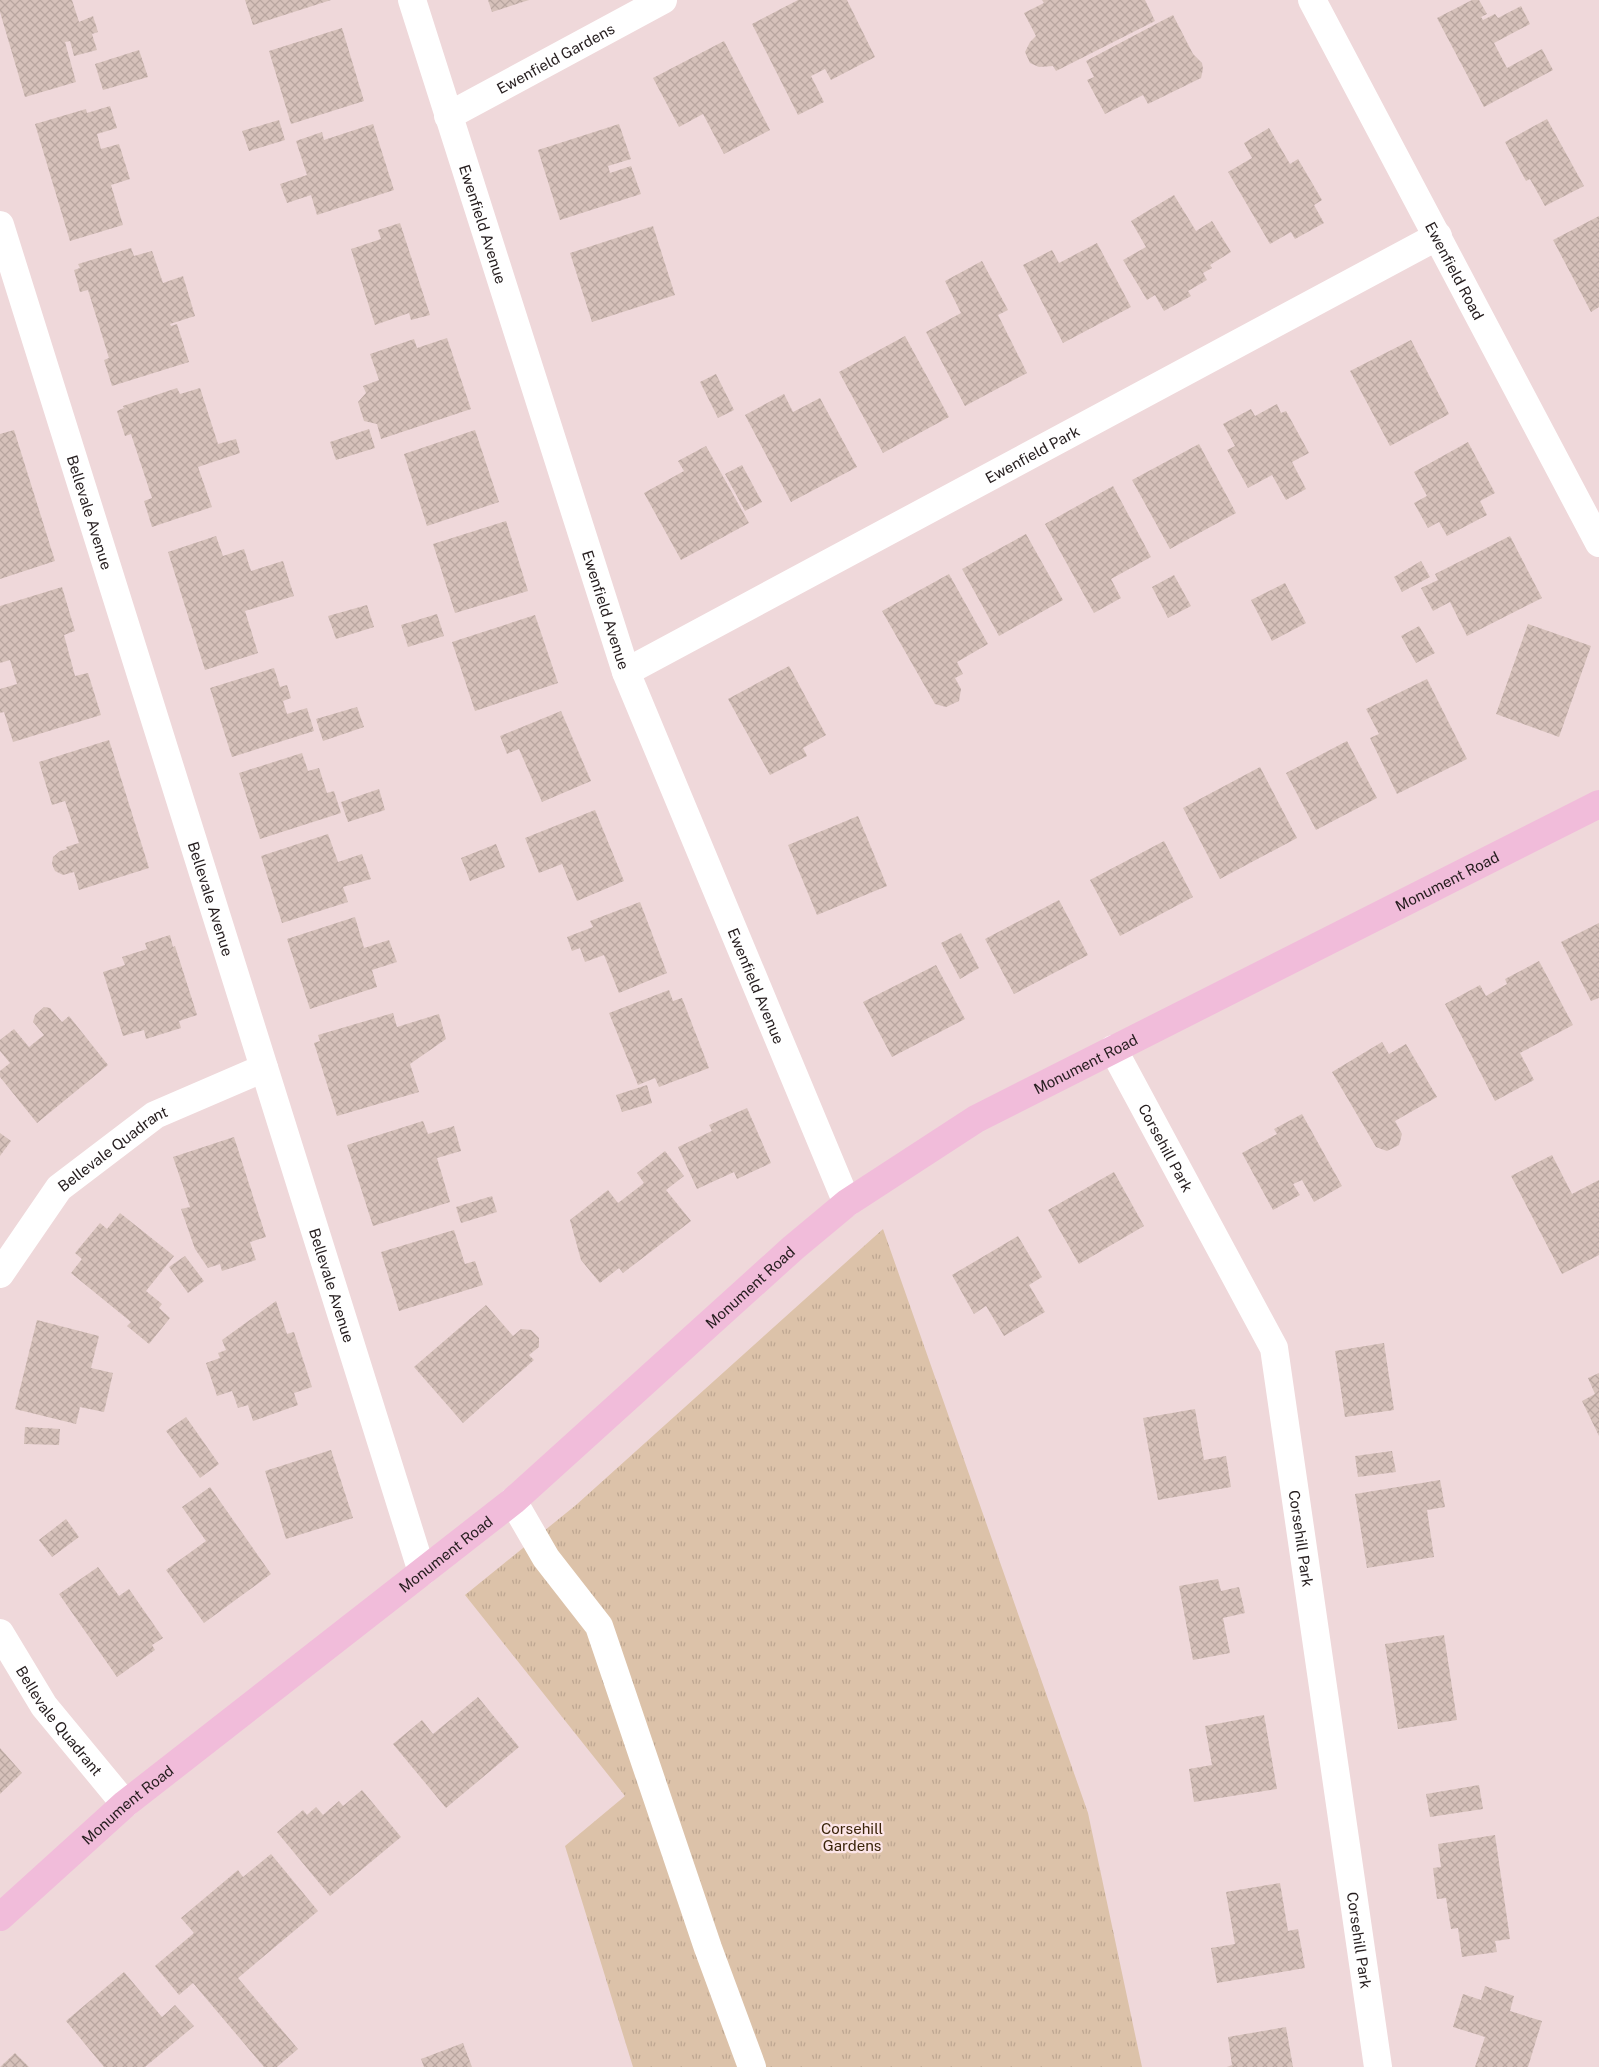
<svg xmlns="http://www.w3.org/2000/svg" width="1599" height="2067" font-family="'Public Sans',sans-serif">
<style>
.park{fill:url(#park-tufts)}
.building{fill:url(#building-cross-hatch)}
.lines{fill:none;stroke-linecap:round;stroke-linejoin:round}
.minor{stroke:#fff;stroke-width:28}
.major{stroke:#f1bcda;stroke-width:28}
.labels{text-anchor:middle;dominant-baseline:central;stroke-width:4.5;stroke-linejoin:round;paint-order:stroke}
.street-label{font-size:15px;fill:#251d1e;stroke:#fce5e7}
.park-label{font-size:15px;fill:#3a240a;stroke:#fce5e7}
</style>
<defs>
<pattern id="park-tufts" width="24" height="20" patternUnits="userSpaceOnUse" patternTransform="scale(1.25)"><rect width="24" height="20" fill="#dcc2a9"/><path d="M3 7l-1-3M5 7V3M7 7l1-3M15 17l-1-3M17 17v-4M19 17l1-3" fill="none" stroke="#bda691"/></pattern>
<pattern id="building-cross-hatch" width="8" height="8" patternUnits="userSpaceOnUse" patternTransform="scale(1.25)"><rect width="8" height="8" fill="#d6c1ba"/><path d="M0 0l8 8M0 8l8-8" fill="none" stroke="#b8a59f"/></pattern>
</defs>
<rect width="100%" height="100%" fill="#efd8da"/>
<path class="park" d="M883,1229L1088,1813L1142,2067H633L565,1846L625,1796L465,1595L576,1505Z"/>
<path class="building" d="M0,0H72L79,22L93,16L98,32L92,34L97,50L74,56L70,41L65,42L76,82L25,97L0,12Z
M245,0H331L253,25Z
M488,0H529L492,12Z
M798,0H847L875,57L831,80L825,69L811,76L824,102L798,115L752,24Z
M1042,0H1145L1155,21L1056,71L1053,66L1039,67L1030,63L1025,52L1030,42L1036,36L1024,13L1044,3Z
M1472,0H1479L1487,14L1481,17L1483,20L1495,14L1498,18L1521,6L1530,24L1494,43L1507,68L1542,49L1553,70L1484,107L1437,18Z
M1173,15L1193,54L1202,63L1203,69L1201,78L1148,104L1143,95L1105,114L1087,80L1094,77L1086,61Z
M342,28L364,101L291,124L269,51Z
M724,41L770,130L724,154L703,114L679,127L653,78Z
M139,50L148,77L103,90L95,64Z
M110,106L117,128L97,134L101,149L119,144L130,179L111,185L123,225L70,241L35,124L86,109L87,113Z
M1547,119L1584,186L1545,206L1530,179L1526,181L1505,142Z
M279,120L285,140L249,151L242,131Z
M373,124L394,190L317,215L311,195L287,203L280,184L307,175L296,141L322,132L324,140Z
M619,124L631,159L608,166L610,173L631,166L641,194L560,220L538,150Z
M1269,128L1290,164L1298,159L1322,200L1314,205L1324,223L1295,239L1291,232L1270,244L1228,172L1252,158L1244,143Z
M1174,195L1196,231L1212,221L1231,252L1210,265L1212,268L1203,273L1207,280L1188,291L1191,296L1164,311L1155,295L1147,300L1123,260L1146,247L1131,221Z
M1599,216V307L1591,312L1553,240Z
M400,223L430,315L411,320L409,313L375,325L351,249L381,239L378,230Z
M653,226L675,295L592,322L570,253Z
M1097,243L1131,307L1063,343L1023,265L1052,250L1059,263Z
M131,248L134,256L152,251L163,283L183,276L195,316L170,324L171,326L177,324L189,362L112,386L104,360L109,358L88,290L80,292L74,270L80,268L78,264Z
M982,261L1008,310L998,315L1027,373L965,406L926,332L961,313L945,281Z
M905,336L949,417L883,453L839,372Z
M447,338L471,409L381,439L377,424L364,421L358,402L366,393L363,386L379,380L370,354L414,339L417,348Z
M1411,340L1449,414L1390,446L1350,371Z
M716,374L734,410L718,418L700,382Z
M177,388L180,394L200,388L218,444L236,439L240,453L198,467L212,507L152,527L144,501L152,498L131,434L125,436L117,411L124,408L123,406Z
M784,394L793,412L820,398L857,467L791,502L745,415Z
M1277,404L1281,413L1286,411L1309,453L1292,462L1306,489L1286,500L1272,475L1248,488L1227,450L1235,446L1223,424L1251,409L1255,416Z
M369,429L375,448L336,460L330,442Z
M14,430L55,561L0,579V434Z
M475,430L499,502L427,526L404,454Z
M1468,442L1495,493L1480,501L1487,515L1447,536L1439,522L1428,528L1414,503L1427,496L1414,472Z
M1199,444L1236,513L1170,549L1132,480Z
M706,446L749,523L681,560L644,493L684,471L678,461Z
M742,465L762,502L745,511L725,474Z
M1113,486L1151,557L1111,579L1121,598L1094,613L1045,524Z
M506,521L528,591L455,613L433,544Z
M1026,534L1063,600L999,636L962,569Z
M216,536L223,556L244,549L251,571L283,561L294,596L245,611L258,653L205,670L168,552Z
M1510,536L1542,598L1467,636L1450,602L1433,611L1421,588L1438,580L1435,574Z
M1421,561L1430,577L1402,592L1394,577Z
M949,574L988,644L957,662L963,674L955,678L961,689L959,701L946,707L935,704L882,611Z
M1174,575L1191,606L1168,618L1152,587Z
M1285,583L1306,623L1272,641L1251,600Z
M62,587L75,631L64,635L75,676L88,673L101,715L13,742L4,712L0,713V689L17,684L10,660L0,663V606Z
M367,605L374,627L336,639L328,616Z
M437,614L444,636L408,647L401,625Z
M535,615L558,683L475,711L452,642Z
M1528,624L1591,646L1559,737L1496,714Z
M1419,626L1435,653L1416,663L1401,636Z
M789,666L826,735L803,748L807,756L770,775L728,699Z
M274,668L280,687L287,685L291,698L283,701L287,714L307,708L314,731L232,757L210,688Z
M1427,679L1467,759L1397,794L1370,738L1379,734L1366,709Z
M357,707L364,727L323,741L316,719Z
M561,711L591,781L542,802L519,749L507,754L500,736Z
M109,740L149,868L79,890L74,872L63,875L55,871L52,864L53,857L60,851L67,849L66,847L79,843L65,801L52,805L39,762Z
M1347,741L1377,798L1316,830L1286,773Z
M302,753L308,771L319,768L327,793L334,791L341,813L260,839L239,773Z
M1260,767L1297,838L1220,879L1183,808Z
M379,789L385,810L348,822L341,802Z
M595,810L624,881L577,901L562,864L539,873L525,838Z
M858,816L887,886L817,915L788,845Z
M328,834L338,862L362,854L371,879L343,887L348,902L282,923L261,856Z
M1164,841L1193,897L1120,936L1090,880Z
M496,844L505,867L470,881L461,858Z
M1059,900L1088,955L1014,994L985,939Z
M640,902L667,973L619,993L604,955L585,962L580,948L572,951L567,937L593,927L590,921Z
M355,917L364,948L389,940L397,962L372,970L377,987L310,1009L287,939Z
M1599,923V998L1591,1001L1561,942Z
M961,933L979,968L960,979L941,943Z
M170,935L173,947L175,946L197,1015L179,1021L181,1028L146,1039L144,1030L123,1036L103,972L125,965L122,957L147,949L145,943Z
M1539,961L1573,1025L1520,1053L1534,1080L1495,1101L1445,1004L1480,985L1486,996L1507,984L1505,979Z
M936,965L965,1019L892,1057L863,1002Z
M669,990L673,1001L682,998L709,1068L659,1087L655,1078L638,1085L609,1013Z
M44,1007L50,1008L62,1022L69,1016L108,1065L37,1123L0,1077V1071L10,1063L0,1051V1040L14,1029L29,1047L44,1035L33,1022L35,1015Z
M393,1013L397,1027L439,1014L446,1039L410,1064L419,1092L337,1116L314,1043L320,1041L318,1035Z
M1382,1042L1389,1054L1406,1044L1437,1097L1395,1121L1402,1134L1399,1145L1387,1151L1376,1147L1332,1072Z
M647,1085L652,1103L622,1112L616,1095Z
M747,1108L771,1163L737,1179L734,1172L697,1189L678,1147L712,1131L709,1125Z
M1302,1114L1342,1186L1314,1202L1302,1180L1293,1184L1300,1195L1273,1210L1242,1153L1277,1134L1274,1129Z
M423,1121L428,1134L454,1126L461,1151L437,1158L450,1202L373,1226L347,1145Z
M0,1133L11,1141L0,1156Z
M234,1137L266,1237L250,1242L256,1260L222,1271L220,1264L208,1268L195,1249L181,1209L190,1207L173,1157Z
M665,1151L684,1176L666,1190L691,1221L623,1273L619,1268L600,1283L581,1260L570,1220L608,1190L618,1203L622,1200L644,1183L637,1173Z
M1552,1155L1572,1194L1599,1180V1255L1562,1274L1511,1176Z
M1114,1172L1144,1226L1079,1264L1048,1210Z
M492,1196L497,1212L461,1223L456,1207Z
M120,1213L174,1256L146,1291L162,1304L159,1308L170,1318L149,1344L127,1326L131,1322L71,1273L82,1259L75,1253L100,1223L107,1229Z
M454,1230L465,1264L475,1261L483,1285L399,1311L381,1252Z
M1018,1236L1042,1277L1029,1285L1045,1312L1004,1336L986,1306L974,1314L952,1275Z
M185,1256L204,1281L188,1293L169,1267Z
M276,1301L287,1334L294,1332L312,1387L294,1393L298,1405L253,1421L248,1405L238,1408L232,1391L217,1396L206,1363L220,1358L218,1353L226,1350L222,1340Z
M486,1305L513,1336L521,1329L531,1330L539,1338V1347L529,1355L534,1360L463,1423L414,1367Z
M37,1320L99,1336L91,1368L113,1373L104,1412L80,1407L76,1424L15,1409Z
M1384,1343L1394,1410L1345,1417L1335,1351Z
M1599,1373V1436L1582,1401L1595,1394L1588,1378Z
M1195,1409L1204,1460L1226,1456L1231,1487L1158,1500L1143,1418Z
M186,1417L219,1464L200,1478L166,1431Z
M25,1427L60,1429L59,1445L24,1444Z
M331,1450L353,1518L286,1539L265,1471Z
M1392,1451L1396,1472L1358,1477L1355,1456Z
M1440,1480L1445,1507L1427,1510L1434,1557L1367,1568L1355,1494Z
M210,1487L271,1574L204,1623L166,1570L206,1541L182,1507Z
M66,1519L79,1537L52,1557L39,1540Z
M98,1567L119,1596L129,1589L163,1638L152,1645L155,1650L117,1677L59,1594Z
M1218,1579L1221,1591L1239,1587L1245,1613L1223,1618L1230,1653L1193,1660L1179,1586Z
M1444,1635L1457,1720L1398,1729L1385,1644Z
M478,1697L519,1747L446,1808L393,1744L422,1720L433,1734Z
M1264,1715L1277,1789L1194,1802L1189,1769L1212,1765L1205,1726Z
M0,1748L22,1773L0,1794Z
M1479,1785L1483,1809L1430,1817L1426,1794Z
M362,1790L401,1837L330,1896L277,1832L303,1810L307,1815L316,1807L323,1815L339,1801L343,1806Z
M1495,1835L1510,1939L1495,1941L1497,1952L1462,1957L1458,1928L1451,1929L1446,1898L1437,1899L1433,1868L1441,1867L1438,1844Z
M271,1854L318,1911L238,1978L298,2049L277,2067H264L193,1983L179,1995L155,1966L194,1933L181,1918L238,1870L243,1877Z
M1280,1883L1288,1931L1298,1929L1305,1968L1217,1983L1211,1948L1235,1944L1226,1892Z
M124,1972L162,2017L175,2005L194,2026L145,2067H104L66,2021Z
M1485,1986L1514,1996L1510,2011L1542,2021L1528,2067H1475L1485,2037L1453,2027L1463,1994L1481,2000Z
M1286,2027L1293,2067H1227L1232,2065L1228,2037Z
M463,2043L472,2067H424L421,2059Z
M15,2053L29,2067H0Z"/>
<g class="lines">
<g class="minor">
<path id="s1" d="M412,0L626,672L847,1203"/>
<path id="s2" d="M1312,0L1599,543"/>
<path id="s3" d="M448,116L663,0"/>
<path id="s4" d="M0,225L422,1572"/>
<path id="s5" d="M626,672L1438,236"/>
<path id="s6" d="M1113,1049L1274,1348L1378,2067"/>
<path id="s7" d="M0,1274L59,1188L155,1115L264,1068"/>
<path d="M513,1501L546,1558L599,1626L708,1948L752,2067"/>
<path id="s8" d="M0,1633L44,1706L125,1804"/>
</g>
<path class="major" id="s9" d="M0,1917L125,1804L513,1501L793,1248L847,1203L976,1119L1599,804"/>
</g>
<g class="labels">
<g class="street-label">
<text stroke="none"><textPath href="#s3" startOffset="122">Ewenfield Gardens</textPath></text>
<text stroke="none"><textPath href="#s1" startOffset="235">Ewenfield Avenue</textPath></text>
<text stroke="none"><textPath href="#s2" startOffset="306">Ewenfield Road</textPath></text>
<text stroke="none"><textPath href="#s5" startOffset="461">Ewenfield Park</textPath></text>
<text stroke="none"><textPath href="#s4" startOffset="301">Bellevale Avenue</textPath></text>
<text stroke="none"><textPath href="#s1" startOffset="640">Ewenfield Avenue</textPath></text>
<text stroke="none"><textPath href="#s9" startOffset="1790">Monument Road</textPath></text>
<text stroke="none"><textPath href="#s4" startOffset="706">Bellevale Avenue</textPath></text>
<text stroke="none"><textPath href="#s1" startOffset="1045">Ewenfield Avenue</textPath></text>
<text stroke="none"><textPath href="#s9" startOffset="1385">Monument Road</textPath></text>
<text stroke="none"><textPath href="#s6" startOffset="112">Corsehill Park</textPath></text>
<text stroke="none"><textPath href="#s7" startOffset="171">Bellevale Quadrant</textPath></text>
<text stroke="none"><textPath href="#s4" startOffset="1111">Bellevale Avenue</textPath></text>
<text stroke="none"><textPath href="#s9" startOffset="980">Monument Road</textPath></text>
<text stroke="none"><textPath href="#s6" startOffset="532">Corsehill Park</textPath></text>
<text stroke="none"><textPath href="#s9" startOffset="575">Monument Road</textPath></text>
<text stroke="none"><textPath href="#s8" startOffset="106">Bellevale Quadrant</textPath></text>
<text stroke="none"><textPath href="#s9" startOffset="170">Monument Road</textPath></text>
<text stroke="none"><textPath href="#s6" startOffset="938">Corsehill Park</textPath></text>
</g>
<g class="park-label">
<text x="852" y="1828">Corsehill<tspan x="852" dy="17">Gardens</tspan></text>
</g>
</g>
</svg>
